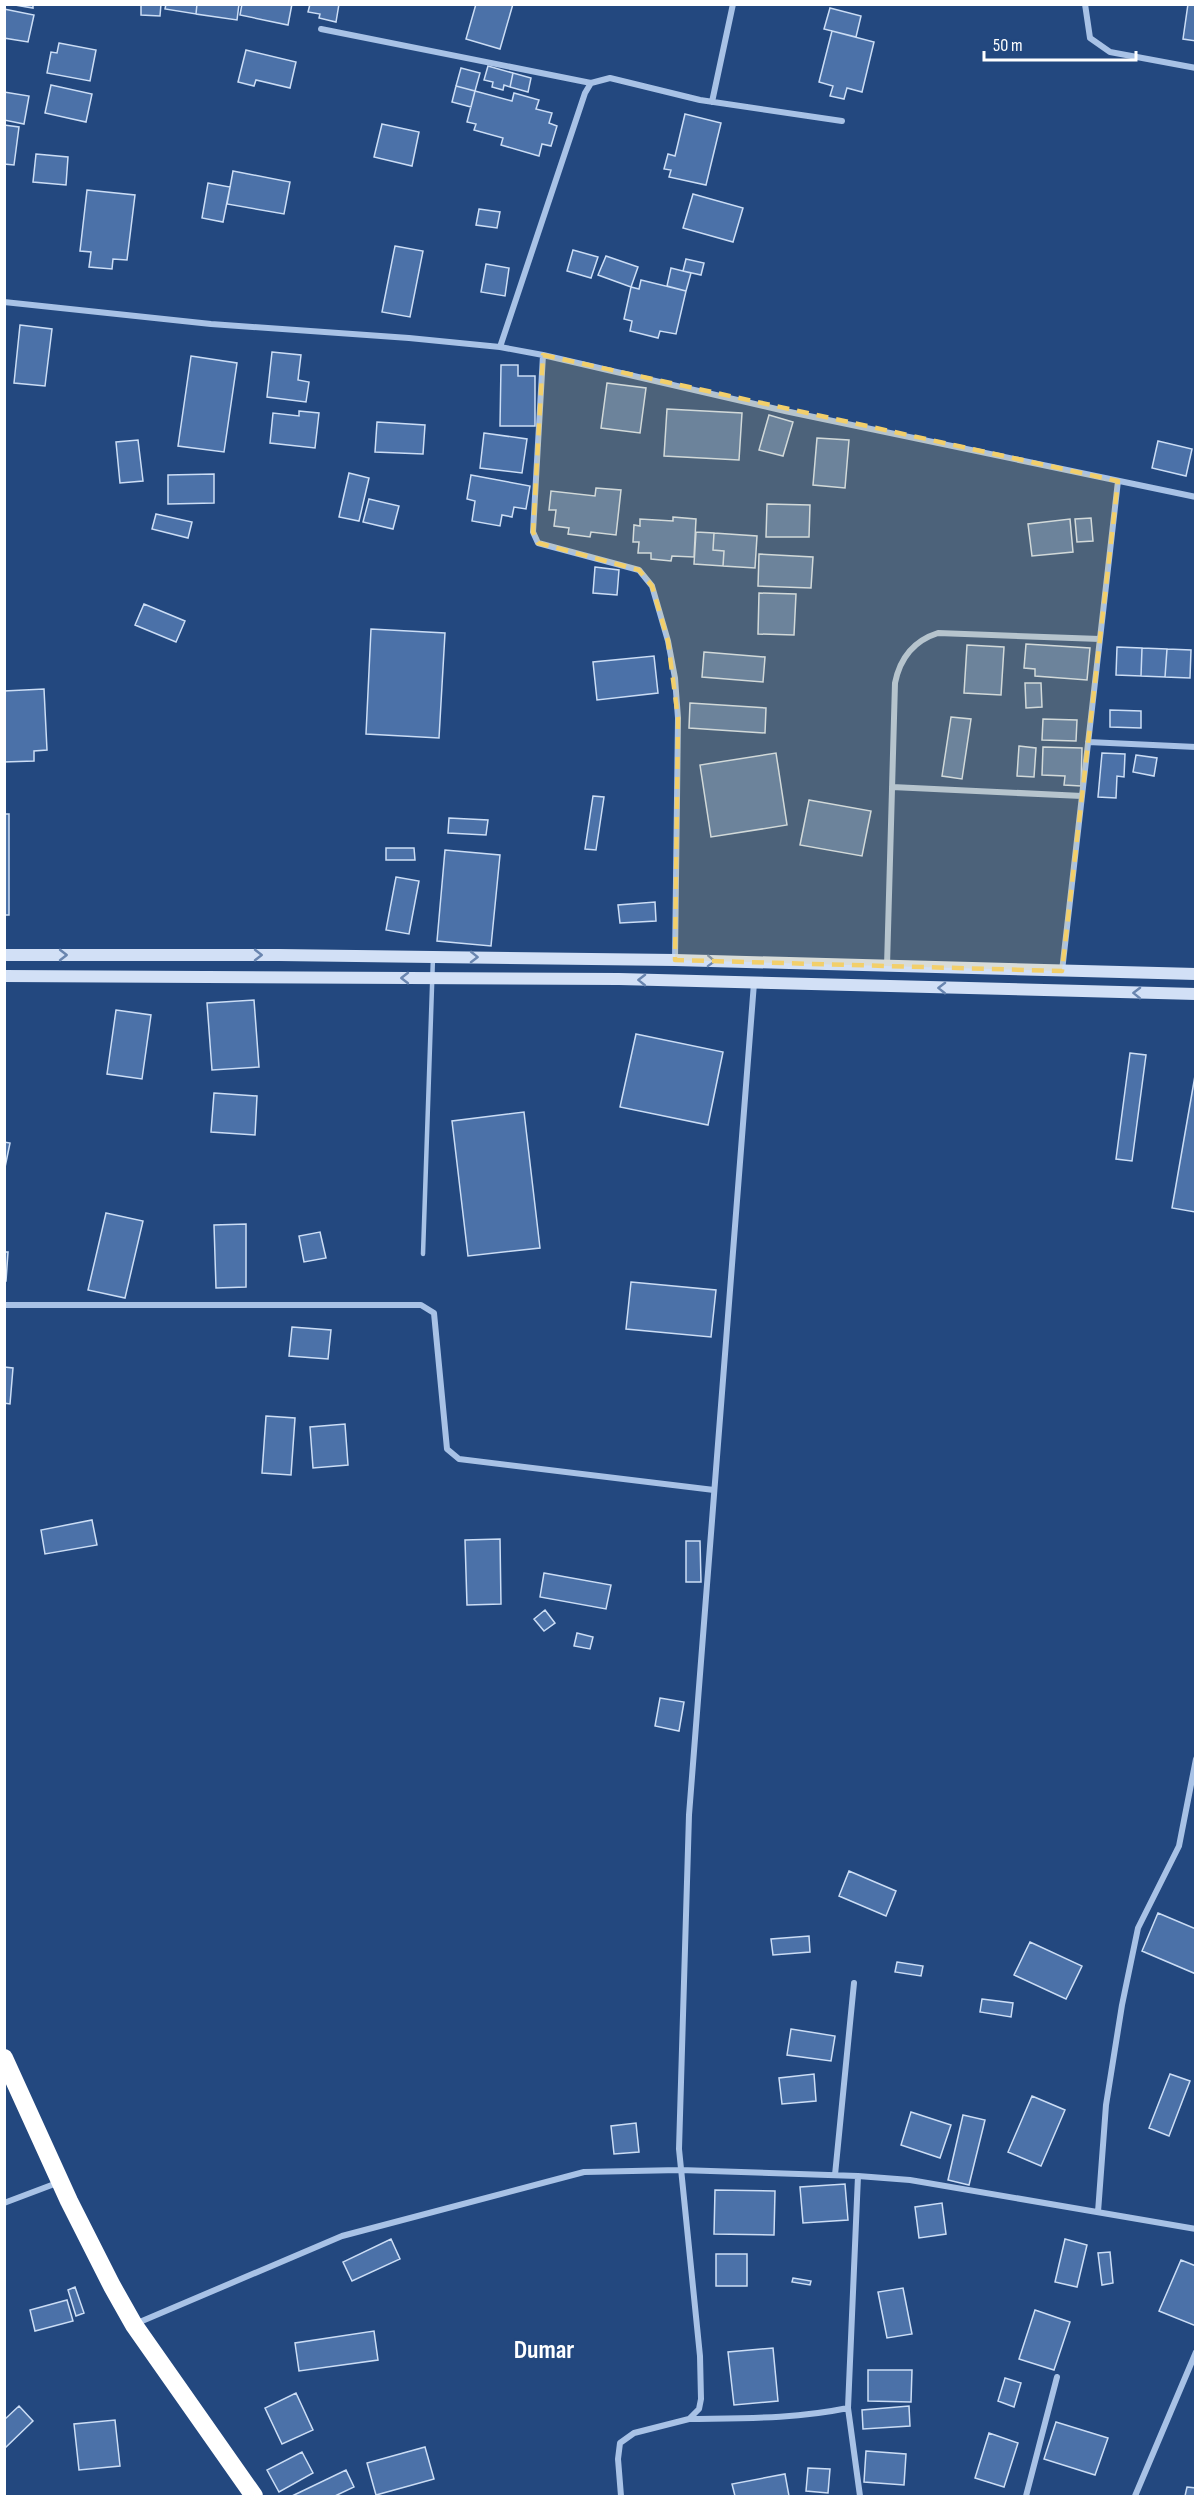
<svg xmlns="http://www.w3.org/2000/svg" width="1200" height="2501" font-family="'Sofia Sans Condensed',sans-serif">
<style>
.building{fill:#4b71a8;stroke:#cbddf5;stroke-width:1.5}
.lines{fill:none;stroke-linecap:round;stroke-linejoin:round}
.lane{stroke:#a8c2e6;stroke-width:4.5}
.street{stroke:#a8c2e6;stroke-width:6}
.secondary{stroke:#d2e0f6;stroke-width:12}
.highway{stroke:#fff;stroke-width:18}
.oneway{stroke:#6985af}
.marked{fill:#f2cf6b;fill-opacity:0.2;stroke:#f2cf6b;stroke-width:4.5;stroke-dasharray:12 8;stroke-linejoin:round}
.labels{text-anchor:middle;dominant-baseline:central;stroke-width:4.5;stroke-linejoin:round;paint-order:stroke}
.district-label{font-size:26px;font-weight:bold;fill:#fff;stroke:#23487f}
</style>
<rect width="100%" height="100%" fill="#23487f"/>
<path class="building" d="M9,4H33V8Z
M141,4H161L160,16L141,15Z
M166,4H197L196,14L165,9Z
M197,4H239L237,20L196,14Z
M242,4H292L288,25L240,15Z
M310,4H339L336,22L319,18L320,14L308,12Z
M476,4H513L500,49L466,39Z
M1188,4H1196V41L1183,39Z
M830,8L861,16L856,37L824,29Z
M4,9L34,15L28,42L4,38Z
M832,31L874,42L862,92L847,88L844,99L830,96L833,86L819,82Z
M59,43L96,50L90,81L47,73L51,52L57,53Z
M246,50L296,62L290,88L256,80L254,86L238,82Z
M488,66L513,73L510,87L504,85L503,90L492,87L493,82L484,80Z
M461,68L480,73L475,91L456,86Z
M513,73L531,78L528,92L510,87Z
M51,85L92,94L86,122L45,113Z
M456,86L475,91L471,107L452,102Z
M475,91L512,101L514,93L539,100L536,109L552,113L549,123L557,126L551,146L542,144L539,156L501,145L503,138L474,130L476,124L467,122Z
M4,92L29,96L24,124L4,120Z
M685,114L721,123L706,185L669,177L671,170L664,169L668,154L675,156Z
M382,124L419,132L412,166L374,157Z
M4,125L19,127L14,165L4,164Z
M36,154L68,157L66,185L33,182Z
M233,171L290,182L284,214L227,204Z
M208,183L230,187L223,222L202,218Z
M87,190L135,195L127,260L113,259L112,269L89,267L91,252L80,251Z
M693,194L743,208L733,242L683,228Z
M479,209L500,212L497,228L476,225Z
M395,246L423,251L410,317L382,312Z
M573,250L598,257L591,278L567,271Z
M606,256L638,267L631,287L598,275Z
M686,259L704,263L701,275L683,271Z
M486,264L509,268L505,296L481,292Z
M671,268L691,273L686,291L667,286Z
M641,280L686,291L676,334L660,331L658,338L630,331L632,321L624,319L631,287L639,289Z
M20,325L52,329L45,386L14,383Z
M272,352L301,355L298,380L309,382L306,402L267,397Z
M191,356L237,363L224,452L178,446Z
M501,365H518V376H535V426H500Z
M607,383L646,388L640,433L601,428Z
M667,409L742,413L739,460L664,456Z
M299,411L319,413L315,448L270,443L273,413L299,416Z
M769,415L793,422L783,456L759,450Z
M377,422L425,425L423,454L375,452Z
M484,433L527,439L522,473L480,468Z
M817,438L849,440L845,488L813,485Z
M138,440L143,481L120,483L116,442Z
M1158,441L1192,449L1186,476L1152,468Z
M349,473L369,478L359,521L339,517Z
M214,474V503L168,504V475Z
M471,475L530,486L526,509L514,507L512,517L502,515L500,526L472,521L475,501L467,499Z
M596,488L621,490L616,535L591,532L590,537L568,534L569,528L554,526L556,510H549L551,491L595,496Z
M369,499L399,506L393,529L363,522Z
M767,504L810,505L809,537H766Z
M156,514L192,522L188,538L152,529Z
M673,517L696,519L694,557L672,556L671,561L651,559V553H638L639,542H633L634,525L640,526V519L673,521Z
M1091,518L1093,541L1077,542L1075,519Z
M1070,519L1073,552L1032,556L1028,524Z
M696,532L714,533L713,550L724,551L723,566L694,564Z
M714,533L757,536L755,568L723,566L724,551L713,550Z
M759,554L813,557L811,588L758,586Z
M595,567L619,570L617,595L593,593Z
M759,593L796,594L794,635L758,634Z
M144,604L185,621L176,642L135,625Z
M371,629L445,633L439,738L366,734Z
M1026,644L1090,648L1087,680L1035,676V669L1024,668Z
M967,645L1004,647L1001,695L964,693Z
M1117,647L1142,648L1141,676L1116,675Z
M1142,648L1167,649L1165,677L1141,676Z
M1167,649L1191,650L1190,678L1165,677Z
M704,652L765,657L763,682L702,677Z
M654,656L658,693L597,700L593,662Z
M1025,683H1041L1042,707L1026,708Z
M44,689L47,750L34,751V761L4,762V691Z
M690,703L766,708L765,733L689,728Z
M1110,710L1141,711V728L1110,727Z
M951,717L971,719L962,779L942,776Z
M1043,719L1077,720L1076,741L1042,740Z
M1019,746L1036,748L1034,777L1017,776Z
M1043,747L1082,748L1081,786L1064,785L1065,776L1042,775Z
M776,753L787,825L711,837L700,765Z
M1102,753L1125,754L1124,777L1117,776L1116,798L1098,797Z
M1136,755L1157,758L1154,776L1133,772Z
M593,796L604,797L596,850L585,849Z
M809,800L871,811L862,856L800,845Z
M4,814H9V915H4Z
M449,818L488,820L486,835L448,833Z
M386,848H414L415,860H386Z
M445,850L500,855L491,946L437,941Z
M396,877L419,881L409,934L386,930Z
M655,902L656,921L620,923L618,905Z
M254,1000L259,1067L212,1070L207,1003Z
M116,1010L151,1015L142,1079L107,1074Z
M636,1034L723,1052L708,1125L620,1107Z
M1130,1053L1146,1055L1132,1161L1116,1159Z
M1196,1070V1209L1195,1212L1172,1208Z
M214,1093L257,1096L255,1135L211,1132Z
M524,1112L540,1248L468,1256L452,1121Z
M4,1142L10,1143L4,1172Z
M106,1213L143,1221L125,1298L88,1290Z
M246,1224V1287L216,1288L214,1225Z
M320,1232L326,1258L304,1262L299,1236Z
M4,1252H8L6,1281H4Z
M631,1282L716,1290L711,1337L626,1329Z
M292,1327L331,1330L328,1359L289,1356Z
M4,1367L13,1368L10,1404L4,1403Z
M266,1416L295,1418L291,1475L262,1473Z
M345,1424L348,1465L313,1468L310,1427Z
M92,1520L97,1545L45,1554L41,1530Z
M500,1539L501,1604L467,1605L465,1540Z
M686,1541H700L701,1582H686Z
M544,1573L611,1585L606,1609L540,1597Z
M545,1610L555,1623L544,1631L534,1619Z
M577,1633L593,1637L590,1649L574,1646Z
M660,1698L684,1702L679,1731L655,1726Z
M849,1871L896,1891L886,1916L839,1896Z
M1158,1913L1196,1929V1974L1142,1951Z
M809,1936L810,1952L773,1955L771,1939Z
M1030,1942L1082,1966L1066,1999L1014,1975Z
M897,1962L923,1966L921,1976L895,1972Z
M982,1999L1013,2003L1011,2017L980,2012Z
M791,2029L835,2036L831,2061L787,2055Z
M814,2074L816,2101L782,2104L779,2078Z
M1170,2074L1190,2081L1169,2136L1149,2128Z
M1032,2096L1065,2110L1041,2166L1008,2152Z
M911,2112L951,2125L940,2158L901,2145Z
M963,2115L985,2120L969,2185L948,2180Z
M636,2123L639,2152L614,2154L611,2126Z
M845,2184L848,2220L803,2223L800,2187Z
M715,2190L775,2191L774,2235L714,2234Z
M942,2203L946,2234L919,2238L915,2207Z
M391,2239L400,2259L352,2281L343,2262Z
M1065,2239L1087,2245L1077,2287L1055,2282Z
M1110,2252L1113,2283L1102,2285L1098,2253Z
M716,2254H747V2286H716Z
M1181,2260L1196,2266V2326L1159,2311Z
M793,2278L811,2281L810,2285L792,2282Z
M75,2287L84,2313L76,2316L68,2290Z
M903,2288L912,2334L887,2338L878,2292Z
M67,2300L73,2321L35,2331L30,2310Z
M1035,2310L1070,2322L1054,2370L1019,2359Z
M374,2331L378,2360L299,2371L295,2343Z
M773,2348L778,2401L734,2405L728,2352Z
M868,2370H912L911,2402L868,2401Z
M1005,2378L1021,2383L1014,2407L998,2401Z
M296,2393L313,2430L282,2444L265,2408Z
M19,2406L33,2421L5,2448L4,2420Z
M909,2406L910,2426L863,2429L862,2410Z
M115,2420L120,2466L79,2470L74,2424Z
M1056,2422L1108,2438L1095,2475L1044,2459Z
M989,2433L1018,2443L1004,2487L975,2478Z
M425,2447L434,2479L376,2495L367,2463Z
M866,2451L906,2454L904,2485L864,2482Z
M302,2452L313,2473L279,2492L267,2470Z
M808,2468L830,2469L828,2493L806,2491Z
M346,2470L354,2487L335,2496H292Z
M785,2474L789,2496H735L732,2484Z
M1187,2487L1196,2488V2496H1185Z"/>
<g class="lines">
<path class="lane" d="M423,1254L433,957"/>
<path class="street" d="M1085,4L1090,38L1110,52L1196,68
M321,29L591,83
M712,102L733,4
M4,302L211,324L409,338L500,347L543,355L785,411L1196,497
M500,347L585,93L591,83L610,78L700,100L842,121
M543,355L533,532L538,543L639,570L652,586L668,641L675,678L678,718L675,960
M1088,742L1196,747
M892,787L1082,796
M887,966L895,683C900,658 913,641 938,633L1100,639
M1062,971L1118,481
M4,1305H421L434,1313L447,1449L459,1459L714,1490
M835,2175L854,1983
M4,2203L57,2183
M1098,2212L1106,2105L1122,2005L1138,1928L1179,1846L1196,1759
M135,2324L342,2236L584,2172L680,2170L858,2176L910,2180L1196,2229
M848,2408L860,2496
M689,2419C743,2418 795,2419 848,2408L858,2176
M621,2496L618,2459L620,2443L634,2433L689,2419L699,2409L701,2399L700,2356L679,2149L689,1815L754,983
M1026,2496L1057,2377
M1135,2496L1196,2352"/>
<path class="secondary" d="M4,955H279L675,960L1196,974
M4,976L619,979L1196,994"/>
<path class="highway" d="M4,2058L69,2201L112,2286L134,2325L254,2496"/>
</g>
<defs><path id="oneway-chevron" d="M-2-3.5L2.5 0L-2 3.5" fill="none" stroke-width="1.6" stroke-linecap="round" stroke-linejoin="round" transform="scale(1.5)"/></defs>
<g class="oneway">
<use href="#oneway-chevron" transform="translate(63 955)"/>
<use href="#oneway-chevron" transform="translate(258 955)"/>
<use href="#oneway-chevron" transform="translate(474 957) rotate(1)"/>
<use href="#oneway-chevron" transform="translate(711 961) rotate(2)"/>
<use href="#oneway-chevron" transform="translate(405 978) rotate(-180)"/>
<use href="#oneway-chevron" transform="translate(642 980) rotate(-179)"/>
<use href="#oneway-chevron" transform="translate(942 988) rotate(-179)"/>
<use href="#oneway-chevron" transform="translate(1137 993) rotate(-179)"/>
</g>
<path class="marked" d="M543,355L1118,481L1062,971L675,960L678,718L668,641L652,586L639,570L538,543L533,532Z"/>
<g class="labels">
<g class="district-label">
<text x="544" y="2350">Dumar</text>
</g>
</g>
<rect width="1200" height="2501" fill="none" stroke="#ffffff" stroke-width="12"/>
<path d="M984 51v9h152v-9" fill="none" stroke="#ffffff" stroke-width="3"/>
<text x="993" y="51" font-size="18" fill="#ffffff" stroke="#23487f" stroke-width="4.5" paint-order="stroke">50 m</text>
</svg>
